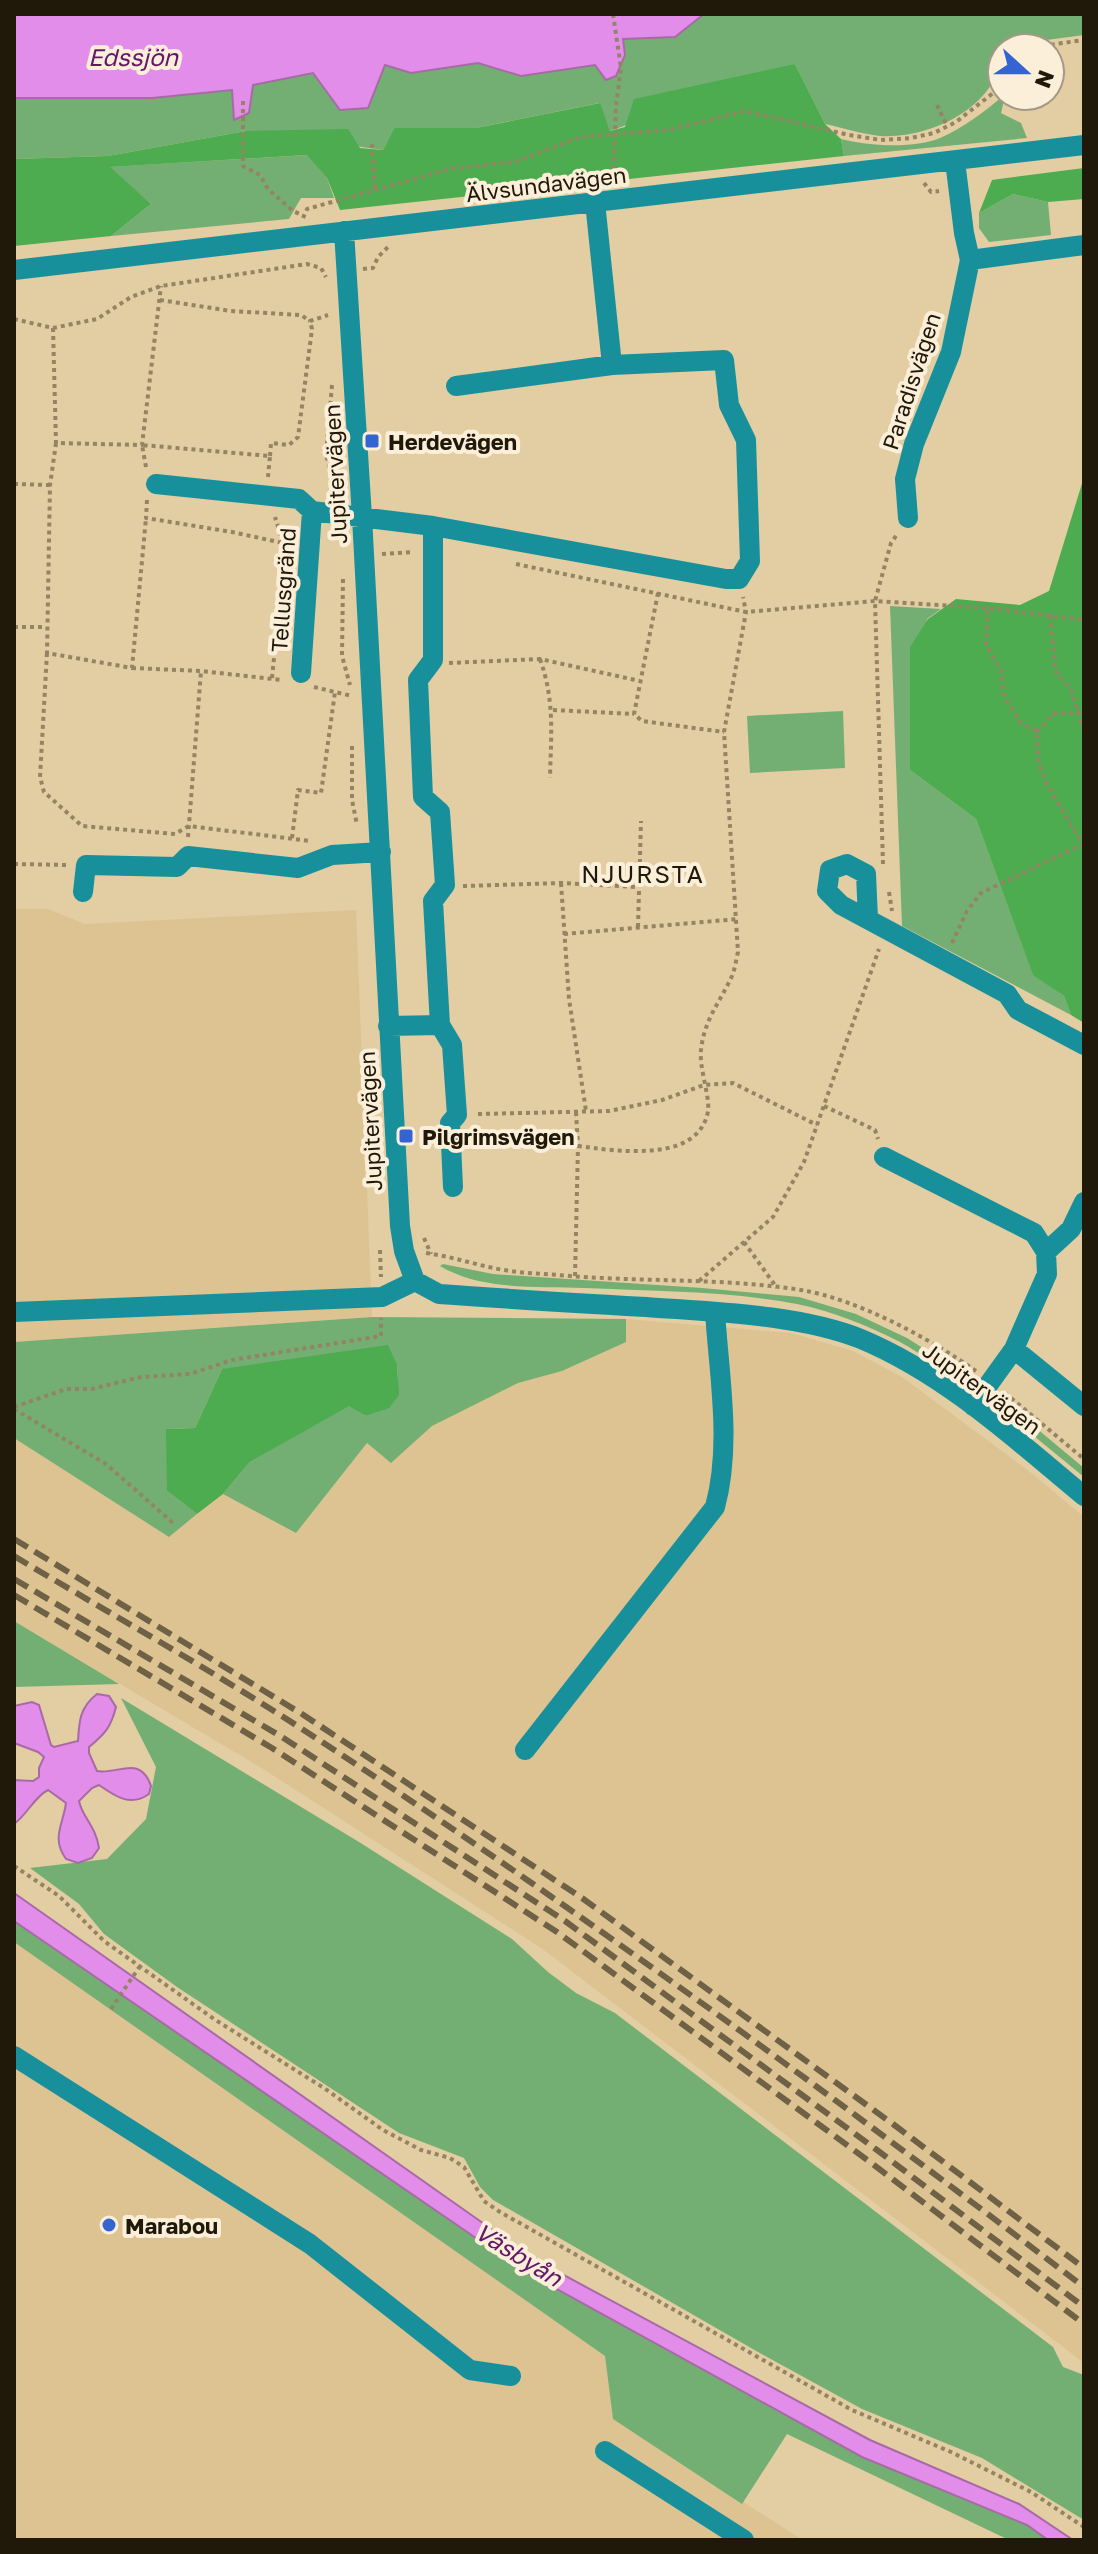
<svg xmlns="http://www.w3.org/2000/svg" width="1098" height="2554" font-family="'Golos Text',sans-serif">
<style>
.built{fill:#ddc391}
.green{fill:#73af73}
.forest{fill:#4dab50}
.water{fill:#e28dea;stroke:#a86aa6;stroke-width:2}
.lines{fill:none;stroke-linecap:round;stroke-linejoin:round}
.path{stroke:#958464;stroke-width:4;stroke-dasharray:4 4;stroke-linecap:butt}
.minor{stroke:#18909b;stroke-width:20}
.rail{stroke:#6f6146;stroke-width:6;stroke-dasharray:16 8;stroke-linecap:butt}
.poi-dot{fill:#3563d3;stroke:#fbefda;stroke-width:3}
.labels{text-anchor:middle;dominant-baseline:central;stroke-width:8;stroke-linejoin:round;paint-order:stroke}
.street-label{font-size:22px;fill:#201808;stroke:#fbefda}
.poi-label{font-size:22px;font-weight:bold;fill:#201808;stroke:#fbefda;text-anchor:start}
.water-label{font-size:24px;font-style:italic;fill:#64166b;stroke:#fbefda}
.neighbourhood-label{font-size:24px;letter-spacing:2px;fill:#201808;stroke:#fbefda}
</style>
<rect width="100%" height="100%" fill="#e3cda2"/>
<path class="built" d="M14,909H48L85,924L356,910L372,1317L14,1342Z
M626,1319L791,1333L853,1351L902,1377L1034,1475L1084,1517V2363L544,1950L260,1767L14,1621V1438L169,1537L223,1494L296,1533L367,1443L391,1462L432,1426L518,1383L562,1371L626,1342Z
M14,1942L605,2356L613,2419L803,2540H14Z"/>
<path class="green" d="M704,14H1084V35L1024,43L1017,48H1002C1002,105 932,139 880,136C862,134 843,128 825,124L795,64L610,131L599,103L476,128H394L383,150L246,131L108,156L14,159V98H152L232,90L234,119L252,85L314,73L340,110L385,65L411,73L478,63L521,76L595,65L616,76L625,56L622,39L675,37Z
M1003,96H1005L1001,113L1021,123L1027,138L844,156L841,139C867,146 915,149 940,138C963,128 984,112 1003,96Z
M308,155L327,178L334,198H301L289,219L111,236L151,204L108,167Z
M1013,194L1048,202L1051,235L989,242L979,228V213Z
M890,606L941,609L927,619L910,770L976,819L1033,974L1064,996L1071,1015L902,926Z
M843,711L845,768L750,773L747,716Z
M443,1264L493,1274L702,1288L799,1297L856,1314L907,1338L970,1378C943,1372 924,1355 900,1342C868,1326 833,1311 797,1304C729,1291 653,1291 584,1288C537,1286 482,1291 440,1266Z
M372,1317L626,1319V1342L562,1371L518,1383L432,1426L391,1463L367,1443L296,1533L223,1494L250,1462L349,1405L366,1416C400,1404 399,1399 397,1365L222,1369L195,1428L167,1429V1491L197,1514L169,1537L14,1438V1342Z
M1005,1402L1084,1468V1477L1006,1413Z
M14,1621L119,1684L14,1687Z
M121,1698L359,1842L512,1939L548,1972L576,1993L615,2013L1053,2347L1063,2367L1084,2375V2520L982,2458L862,2409L758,2352L493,2200L480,2187L464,2158L399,2133L177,1987L104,1934L79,1904L30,1868L107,1859L146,1819L156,1767Z
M14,1921L524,2271L862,2457L1027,2525L1048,2540H1009L787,2434L742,2504L613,2419L605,2356L14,1942Z"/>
<path class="forest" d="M795,64L825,124L841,139L844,156L340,210L327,178L307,155L110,167L151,204L111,236L14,246V159L108,156L246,131L348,129L360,148L383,150L394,128H476L600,103L610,131L625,127L634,99Z
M1084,168V199L1048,202L1013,194L979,213L992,180Z
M1084,477V1023L1071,1015L1064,996L1033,975L976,819L910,770V647L928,619L956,599L1020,605L1049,591Z
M388,1345L397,1365L399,1395L389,1408L366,1416L349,1406L250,1462L223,1494L197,1514L167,1491L166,1429L195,1428L222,1369Z"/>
<path class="water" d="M14,14H704L675,37L623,39L625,55L616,76L606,80L595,65L521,76L478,63L411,73L385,65L368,108L340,110L313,73L253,85L249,113L234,120L232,90L152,98H14Z
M97,1694L109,1696L116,1707C111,1727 105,1734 89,1747V1753L97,1771C118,1775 140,1754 151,1786L149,1794C131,1807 116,1797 99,1785L92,1788L79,1801C82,1817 96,1826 99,1848L92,1858L78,1863L66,1859C51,1838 63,1825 66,1803L48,1790C34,1797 27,1815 14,1824V1780L33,1781L39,1777V1768L44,1757L38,1752L14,1743V1706L32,1702L39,1705L51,1745L54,1747L78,1741C79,1721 80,1707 97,1694Z
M14,1893L534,2259L870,2440L1019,2504L1073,2540H1048L1027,2525L862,2457L524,2271L14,1921Z"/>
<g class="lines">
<path class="path" d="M613,14L621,68L616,106L613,182
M1027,48L1084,40
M243,101V166L260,175L268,189L293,211L302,215
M937,105L947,126
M372,144L375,191
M924,183L931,192L939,191
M303,218L307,209L450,169L514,162L581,137L668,130L745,111L849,135L881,140L911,138L934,133L956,122L997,90L1002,78
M363,269L373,268L378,257L388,247
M160,300L231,311L301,315L310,321
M14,319L53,328L97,319L131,297L161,286L307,264L321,268L326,277
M53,328L56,443L142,445L161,286
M332,385L326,454L336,495
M56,443L50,485L47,653L132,668L146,518
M270,456L271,443L289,445L298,437L312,329L310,321L328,315
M146,467L142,445L270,456L268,477
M14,484L50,485
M147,500L146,518L232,532L283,543
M382,554L413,552
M516,564L746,612L875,601L988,608L1084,620
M343,579L342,656L350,685
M658,593L634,714L642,721L724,732
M988,609L986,645L1001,670L1004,696L1020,722L1037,732L1038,760L1047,784L1084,847
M1050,615L1055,670L1071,690L1084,731
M14,627H46
M47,653L40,777L44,792L82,826L175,834L189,826L310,841
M540,659C555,701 551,735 550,778
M449,663L540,659L640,681
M132,668L201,671L282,680
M272,678L285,549L275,517
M314,687L352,696
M553,710L634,714
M1037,732L1053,714L1084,712
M352,746V800L357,825
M188,837L201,671
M292,838L298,790L321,793L335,692
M14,864L68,865
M883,864L875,601L891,543L898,533
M561,883L569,999L586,1111
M463,886L561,883L637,887
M889,892L892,911
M638,927L641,821
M564,934L738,919
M952,943L967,911L981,893L1081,845
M824,1106L875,1130L878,1139
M478,1114L609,1111L662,1100L704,1085L733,1083L817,1125
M578,1146C616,1151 699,1164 708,1111C710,1096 699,1068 701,1050C704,1020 720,1002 732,976C735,969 736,960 738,952L724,732L746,612L743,597
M424,1238L431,1254
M744,1242L777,1288
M380,1250L381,1277
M426,1253C455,1257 482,1267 510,1271C530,1274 550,1274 570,1276C647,1282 725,1278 801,1290C857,1299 929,1338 976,1371
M575,1276L578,1146L576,1112
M699,1281L773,1217L804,1162L879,949
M1005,1393L1084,1459
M14,1407L66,1389H91L141,1377L190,1374L232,1360L381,1336V1318
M14,1409L106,1464L173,1523
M14,1866L59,1896L104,1941L214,2019L324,2088L383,2130L421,2150L450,2158L464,2167L484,2201L500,2212L852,2410L951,2452L1031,2492L1084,2527
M111,2009L140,1966"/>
<path class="minor" d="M344,231L362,517L400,1226L404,1251L415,1281L439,1294C508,1299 577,1303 646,1307C713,1312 798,1314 861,1339C945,1374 1015,1439 1084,1496
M970,260L1084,245
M14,270L1084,145
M456,386L612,365L595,202
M156,484L299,499L312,511L433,526L726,579H739L750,561L746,440L729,405L724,360L612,365
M908,518L905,479L914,444L951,352L970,260L964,233L955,161
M433,526V660L418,680L423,797L440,812L445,885L433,901L440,1025
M301,673L312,511
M83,892L86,865L177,867L188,856L298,868L332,855L381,852
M868,919L866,874L847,864L830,870L827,891L841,905L1007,994L1018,1010L1084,1045
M388,1026L440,1025L452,1045L457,1115L450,1123L453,1187
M884,1157L1034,1233L1046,1252L1047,1274L1014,1349L973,1406
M1046,1252L1071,1229L1084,1202
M14,1312L382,1297L415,1281
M1014,1349L1084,1406
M525,1750L715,1507C732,1445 719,1375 715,1312
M14,2056L310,2244L470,2370L511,2376
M605,2451L744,2540"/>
<path class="rail" d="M14,1539L302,1714L582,1898L897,2127L1084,2268
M14,1556C109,1613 206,1667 299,1727C569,1902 828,2092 1084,2287
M14,1579L282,1737L565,1921L877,2150L1084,2307
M14,1595L272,1748L557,1932L870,2162L1084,2324"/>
</g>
<g class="poi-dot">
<rect x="364" y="433" width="16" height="16" rx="4"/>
<rect x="398" y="1128" width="16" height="16" rx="4"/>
<circle cx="109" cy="2225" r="8"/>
</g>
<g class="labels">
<g class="street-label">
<text transform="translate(546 184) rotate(-7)">Älvsundavägen</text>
<text transform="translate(911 381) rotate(-72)">Paradisvägen</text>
<text transform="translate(335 474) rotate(-93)">Jupitervägen</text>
<text transform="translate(283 590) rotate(-86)">Tellusgränd</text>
<text transform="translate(370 1121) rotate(-93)">Jupitervägen</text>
<text transform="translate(982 1388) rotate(36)">Jupitervägen</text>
</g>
<g class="poi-label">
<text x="388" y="441">Herdevägen</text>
<text x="422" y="1136">Pilgrimsvägen</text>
<text x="125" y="2225">Marabou</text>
</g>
<g class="water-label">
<text x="133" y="56">Edssjön</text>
<text transform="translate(519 2254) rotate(32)">Väsbyån</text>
</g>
<g class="neighbourhood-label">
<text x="643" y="873">NJURSTA</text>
</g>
</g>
<rect width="1098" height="2554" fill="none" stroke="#201808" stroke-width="32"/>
<g transform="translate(1026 72) rotate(111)"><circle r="38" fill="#fbefda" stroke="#a39986" stroke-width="2"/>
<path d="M0-6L14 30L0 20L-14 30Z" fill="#3563d3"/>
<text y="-12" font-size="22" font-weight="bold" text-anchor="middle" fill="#201808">N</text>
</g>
</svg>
